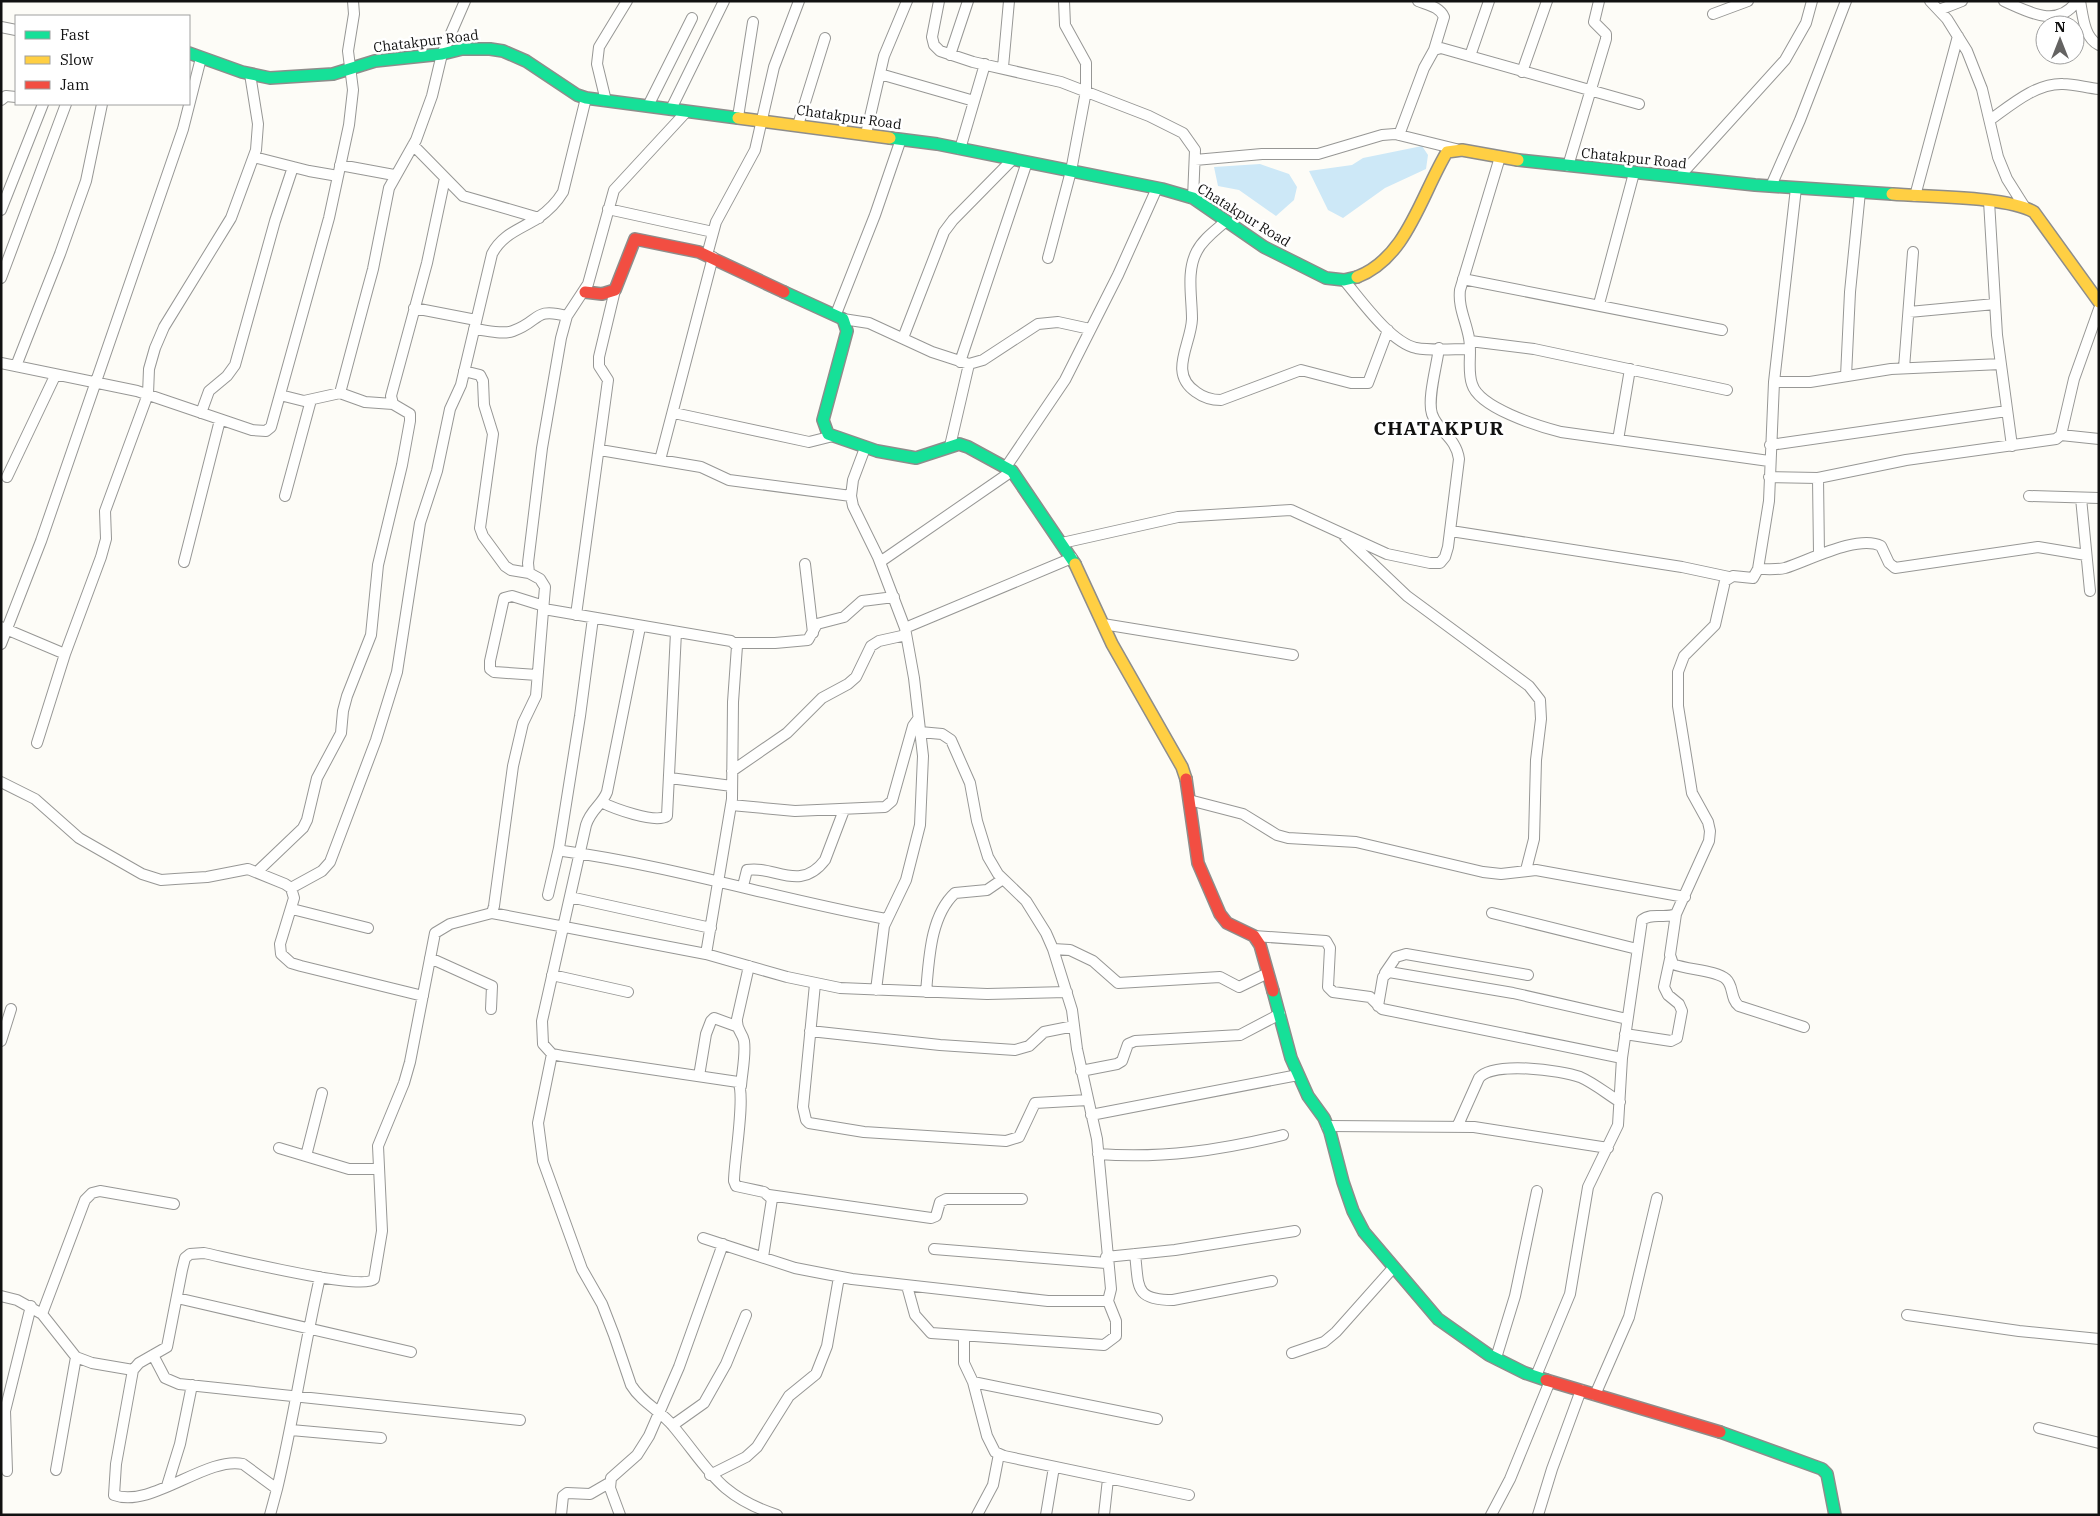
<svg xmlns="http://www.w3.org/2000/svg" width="2100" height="1516" font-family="'IBM Plex Serif',serif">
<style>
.water{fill:#cde8f7}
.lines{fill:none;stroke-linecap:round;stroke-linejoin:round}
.street-casing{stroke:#979795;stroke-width:12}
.fast-casing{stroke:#8e8d8b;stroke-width:14}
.slow-casing{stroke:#8e8d8b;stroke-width:14}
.jam-casing{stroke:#8e8d8b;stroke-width:14}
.street{stroke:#fffffe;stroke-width:10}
.fast{stroke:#16e098;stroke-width:11}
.slow{stroke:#ffcf43;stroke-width:11}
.jam{stroke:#f24e42;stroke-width:11}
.labels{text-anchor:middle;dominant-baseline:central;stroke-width:5;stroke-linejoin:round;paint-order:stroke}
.street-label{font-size:14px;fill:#111;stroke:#fff}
.district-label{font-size:19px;font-weight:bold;letter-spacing:1px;fill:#111;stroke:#fff}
</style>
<rect width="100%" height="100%" fill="#fdfcf7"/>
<path class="water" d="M1422,146L1428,155L1426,169L1385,188L1343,218L1328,210L1309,171L1352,165L1363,158Z
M1260,164L1289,174L1297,187L1294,200L1276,216L1239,190L1218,186L1214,167Z"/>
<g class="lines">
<g class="street-casing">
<path id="street" d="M939,1L932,37L934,45L940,51L973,62L1061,82L1149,116L1183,133L1195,150L1193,198
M1418,1C1428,5 1440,7 1444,17L1434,50
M1930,1L1947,19L1967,51L1982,89L1998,157L2007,179L2024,206
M2004,1C2029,12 2057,29 2077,1
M2080,1C2083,16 2084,38 2099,45
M1939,10L1962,1
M1713,14L1748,1
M1,27L16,30
M950,55L968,1
M1470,56L1489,1
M1003,67L1009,1
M1522,72L1547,1
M880,74L974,101
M1,100L6,96L16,97
M606,101L597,64L599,47L627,1
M648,106L692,18
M671,109L724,1
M738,117L753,22
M1990,120C2011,105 2036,83 2063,84C2075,84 2087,88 2099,89
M798,125L825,38
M866,134L884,56L907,1
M1399,135L1424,68L1434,50L1441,48L1639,104
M413,145L463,196L539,218
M960,149L985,64
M254,157L309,171L338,176
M1500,157L1460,290C1458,307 1466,321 1469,338C1472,353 1467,370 1472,384C1479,408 1538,426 1561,432L1769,461
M1195,160L1262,154H1318L1382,135L1395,134L1456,149
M340,165L394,175
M1568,166L1606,39V34L1594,22L1599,1
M1679,177L1785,60L1806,23L1812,1
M1771,186L1800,120L1846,1
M1915,196L1958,36
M1989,201L1997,335L2012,446
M608,209L713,232
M1,210L43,104
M1226,221C1216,230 1203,239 1197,251C1186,271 1192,297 1192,319C1191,345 1168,373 1196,392C1204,398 1211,400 1221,400L1301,370L1351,383H1368L1388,330
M707,255L716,222L755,150L774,67L799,1
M1048,258L1071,171L1086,91V63L1065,25L1064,1
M1,278L66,104
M1463,279L1722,330
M1344,280C1361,300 1390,342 1416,348C1432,351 1453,349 1470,349
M1599,304L1634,173
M414,308L476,320
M1909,312L1995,304
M836,314L875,215L901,139
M843,319L869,323L932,352L969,364L983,360L1038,324L1058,322L1090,329
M474,329C486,330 502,335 513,331C541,321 533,307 567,316
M903,338L944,232L953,220L1013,159
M1470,341L1534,349L1727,390
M960,362L1027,162
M1,363L137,391L252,430L266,431L271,427L329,218L349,125L353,90L348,51L354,14L353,1
M16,366L60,254L86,181L102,104
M1904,368L1913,252
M464,371L480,375L483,381L484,405L493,434L480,528L483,536L505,566L511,570L529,573
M1846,376L1850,292L1860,192
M1774,382H1810L1891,369L2001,364
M340,393L373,269L389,188L416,140L432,96L442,54L465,1
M280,395L304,401L340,393L365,402L393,404
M201,413L209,391L227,376L235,365L275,221L293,167
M674,413L809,442L833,436
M2061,435L2099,439
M1618,440L1630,369
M1770,445L2007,411
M950,446L969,364
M865,448L853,480L851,496L853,506L878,557L905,628L914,678L923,756L920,825L906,880L884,926L876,990
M600,450L701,467L729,480L851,496
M660,460L713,257
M1006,467L1065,380L1118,275L1157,188
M7,477L55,376
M1769,477L1818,478L1906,460L2056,439L2061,435L2074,379L2099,309
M1818,478L1819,554
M285,496L311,400
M2029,496L2099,498
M2081,498L2090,591
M1451,531L1682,567L1729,577
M1345,537L1407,596L1529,686L1540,700L1541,719L1536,760L1534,839L1526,870
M1062,543L1178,517L1291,510L1387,554L1430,563H1440L1445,557L1448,547L1459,459C1456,437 1438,432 1432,414C1427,399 1437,365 1439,348
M184,562L220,420
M880,562L1012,471
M805,564L813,633
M1758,569C1767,569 1776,570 1785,568C1808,561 1858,534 1881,546L1889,563L1895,568L2038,547L2086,555
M544,609L731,641L737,646L733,702L732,799L706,954
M576,615L608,380L599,366V357L615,290
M593,618L580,716L559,848L563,851C672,866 778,899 886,919
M1103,624L1293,655
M1,627L65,654
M640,627L607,792C602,805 591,809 586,825L542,1021L543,1044L552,1054L562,1056L738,1082C746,1095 734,1162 734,1181L736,1186L764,1192L772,1199L763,1257
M905,628L1072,558
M735,643H775L808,640L817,624L844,617L862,601L894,597
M1,644L41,541L183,129L201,58
M537,675L494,672L490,669V661L504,598L512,596L544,606
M37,743L65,654L101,557L106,539L105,511L148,394L149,369L155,348L164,327L231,218L256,150L258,124L250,74
M732,771L787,733L822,698L848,684L856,677L871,646L879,641L906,635
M670,778L732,786
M1,782L35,799L79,838L142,874L161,880L175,879L207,877L248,869L285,884L291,888L294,898L280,944L281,954L291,963L301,966L423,996
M1189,800L1243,814L1277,835L1288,838L1356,842L1483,872L1501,874L1536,870L1685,897
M601,802C613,808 655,824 667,816L676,632
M731,805L795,811L885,807L892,801L913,726L918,719
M258,871L303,828L307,820L317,778L341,733L343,711L347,696L371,635L378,565L402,465L410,421V414L393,404L391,396L427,263L445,178
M743,886L747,870C774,865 800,893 825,860L844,810
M291,888L322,871L330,862L376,740L397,672L420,523L437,471L450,409L461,385L492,254C502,234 521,229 538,218C548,211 557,202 563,192L586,98
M548,895L559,848
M570,897L711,928
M292,909L368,928
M492,913L706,954L787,977L840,988L987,994L1067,992
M1492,913L1637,949
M1676,914L1670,955L1673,964C1687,970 1716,970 1726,979C1734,986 1730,999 1739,1006L1804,1027
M1254,936L1326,941L1330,948L1328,987L1333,992L1370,997L1382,1009L1622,1058
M1053,949L1070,950L1093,961L1118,983L1220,977L1239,987L1268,973
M430,958L492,986L491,1009
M1385,973L1396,957L1406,954L1528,975
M552,975L628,992
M815,984L803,1107L806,1120L809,1123L864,1132L1006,1141L1019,1137L1035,1103L1088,1100
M926,992C929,960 930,916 955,893L987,890L1003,879
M1378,1006L1383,977L1389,972L1513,993L1627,1019
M810,1031L940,1045L1015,1050L1029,1046L1044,1032L1074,1026
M1625,1034L1671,1041L1677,1038L1682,1011L1679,1004L1668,995L1664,987L1670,959
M1,1041L11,1009
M552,1054L538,1123L543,1161L582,1269L602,1304L614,1335L631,1385C642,1403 661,1411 673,1426C709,1469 718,1496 777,1515
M1081,1071L1117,1064L1122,1061L1128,1044L1135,1041L1240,1035L1280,1014
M699,1076L706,1034L711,1021L714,1018L736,1026
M741,1086C742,1072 746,1055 744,1041C742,1032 736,1030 737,1019L749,966
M1091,1115L1298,1075
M1458,1125L1479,1078C1493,1061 1561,1070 1580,1077C1594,1083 1607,1094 1620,1102
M1327,1126L1474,1127L1608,1148
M279,1148L349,1169H379
M1098,1154C1162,1159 1221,1150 1283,1135
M306,1156L322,1093
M769,1195L931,1218L936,1216L940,1202L946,1199H1022
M703,1238L795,1268L852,1279L1048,1301H1108L1111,1289L1097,1139L1077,1049L1072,1010L1053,949L1046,933L1026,901L998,874L988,857L977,821L970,783L951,740L942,734L920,732
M934,1249L1106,1263
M1135,1254C1139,1287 1134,1300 1173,1300L1272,1281
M1106,1257L1175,1250L1295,1231
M907,1286L915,1315L931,1333L1104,1345L1116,1336V1321L1108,1301
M1,1296L17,1300L42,1314L76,1357L92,1363L133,1370
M177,1298L411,1352
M42,1314L85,1200L92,1193L100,1191L174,1204
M1907,1315L2019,1331L2099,1339
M964,1336V1363L973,1382L987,1436L995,1452L1004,1456L1189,1495
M1292,1353L1324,1342L1336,1332L1393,1268
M153,1355L165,1378L179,1384L520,1420
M1496,1358L1515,1296L1537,1191
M1536,1376L1570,1294L1588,1187L1618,1125L1622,1058L1642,920C1652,912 1665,919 1676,914L1709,841L1710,831L1708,822L1692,793L1678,706V672L1684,656L1715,625L1725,581L1733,576L1753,578L1758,569L1769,501L1774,382L1796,188
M973,1382L1157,1419
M1595,1395L1629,1317L1657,1198
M673,1425L704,1403L726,1364L746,1315
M2039,1428L2099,1443
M291,1430L381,1438
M56,1470L76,1357
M7,1471L5,1411L31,1306
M710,1475L746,1457L757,1447L789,1396L816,1374L827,1346L839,1277
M167,1486L180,1444L192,1385
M277,1489C294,1418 304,1347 320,1277
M270,1515L277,1489L243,1464C206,1456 151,1509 114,1495L116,1464L133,1370L139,1363L167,1347L182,1270L185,1258L190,1254L204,1253C228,1258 362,1291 374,1279L382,1231L378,1146L404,1083L410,1062L435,933L450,924L492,913L494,906L513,766L523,723L536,696L545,587L540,579L529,573L528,563L542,448L561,338L567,316L588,284L614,190L687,111
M561,1515L563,1496L567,1493L590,1494L609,1483
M620,1515L610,1488L611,1478L637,1455L649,1436L679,1367L723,1244
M977,1515L993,1485L999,1454
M1046,1515L1054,1467
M1104,1515L1108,1479
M1491,1515L1510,1479L1550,1381
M1538,1515L1552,1469L1581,1390"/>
</g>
<g class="fast-casing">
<path id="fast" d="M189,53L242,72L270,78L333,74L375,61L442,54L462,49H490L503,51L526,61L577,95L586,98L738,118
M890,138L937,144L1162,189L1193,198L1264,247L1326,278L1344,280L1357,277
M1518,160L1755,185L1892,194
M784,292L843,319L847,331L823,420L828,434L877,451L916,458L959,444L968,447L1012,471L1075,564
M1273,991L1291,1058L1308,1096L1324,1118L1330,1132L1343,1182L1353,1211L1364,1232L1438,1319L1489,1355L1525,1373L1546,1380
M1720,1432L1822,1469L1827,1474L1835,1515"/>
</g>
<g class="slow-casing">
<path id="slow" d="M738,118L890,138
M1892,194C1927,197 2007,196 2034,212L2099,302
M1357,277C1407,258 1421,195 1447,152L1462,150L1518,160
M1075,564L1112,644L1182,767L1186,779"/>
</g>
<g class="jam-casing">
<path id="jam" d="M585,292L602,294L615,290L635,239L699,252L784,292
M1186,779L1198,863L1220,914L1227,923L1254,936L1260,945L1273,991
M1546,1380L1720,1432"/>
</g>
<use href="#street" class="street"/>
<use href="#fast" class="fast"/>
<use href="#slow" class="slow"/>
<use href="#jam" class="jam"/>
</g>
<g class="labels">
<g class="street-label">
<text transform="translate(426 41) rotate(-7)">Chatakpur Road</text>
<text transform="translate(849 117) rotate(8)">Chatakpur Road</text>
<text transform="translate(1634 158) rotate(6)">Chatakpur Road</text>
<text transform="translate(1244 215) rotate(32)">Chatakpur Road</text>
</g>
<g class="district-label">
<text x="1439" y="428">CHATAKPUR</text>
</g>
</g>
<rect width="2100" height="1516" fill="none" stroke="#111111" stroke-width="5"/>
<rect x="15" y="15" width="175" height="90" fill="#ffffff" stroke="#a0a0a0"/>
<rect x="25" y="31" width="25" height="8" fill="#16e098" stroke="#a0a0a0"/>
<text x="60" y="40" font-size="15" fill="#111111">Fast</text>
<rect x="25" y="56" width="25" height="8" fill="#ffcf43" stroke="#a0a0a0"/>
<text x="60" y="65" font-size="15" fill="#111111">Slow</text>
<rect x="25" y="81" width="25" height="8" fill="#f24e42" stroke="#a0a0a0"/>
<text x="60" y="90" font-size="15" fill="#111111">Jam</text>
<g transform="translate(2060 40)"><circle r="24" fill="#ffffff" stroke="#a0a0a0"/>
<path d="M0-4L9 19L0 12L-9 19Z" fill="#646362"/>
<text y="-8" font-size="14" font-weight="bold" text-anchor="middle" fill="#111111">N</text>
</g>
</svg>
